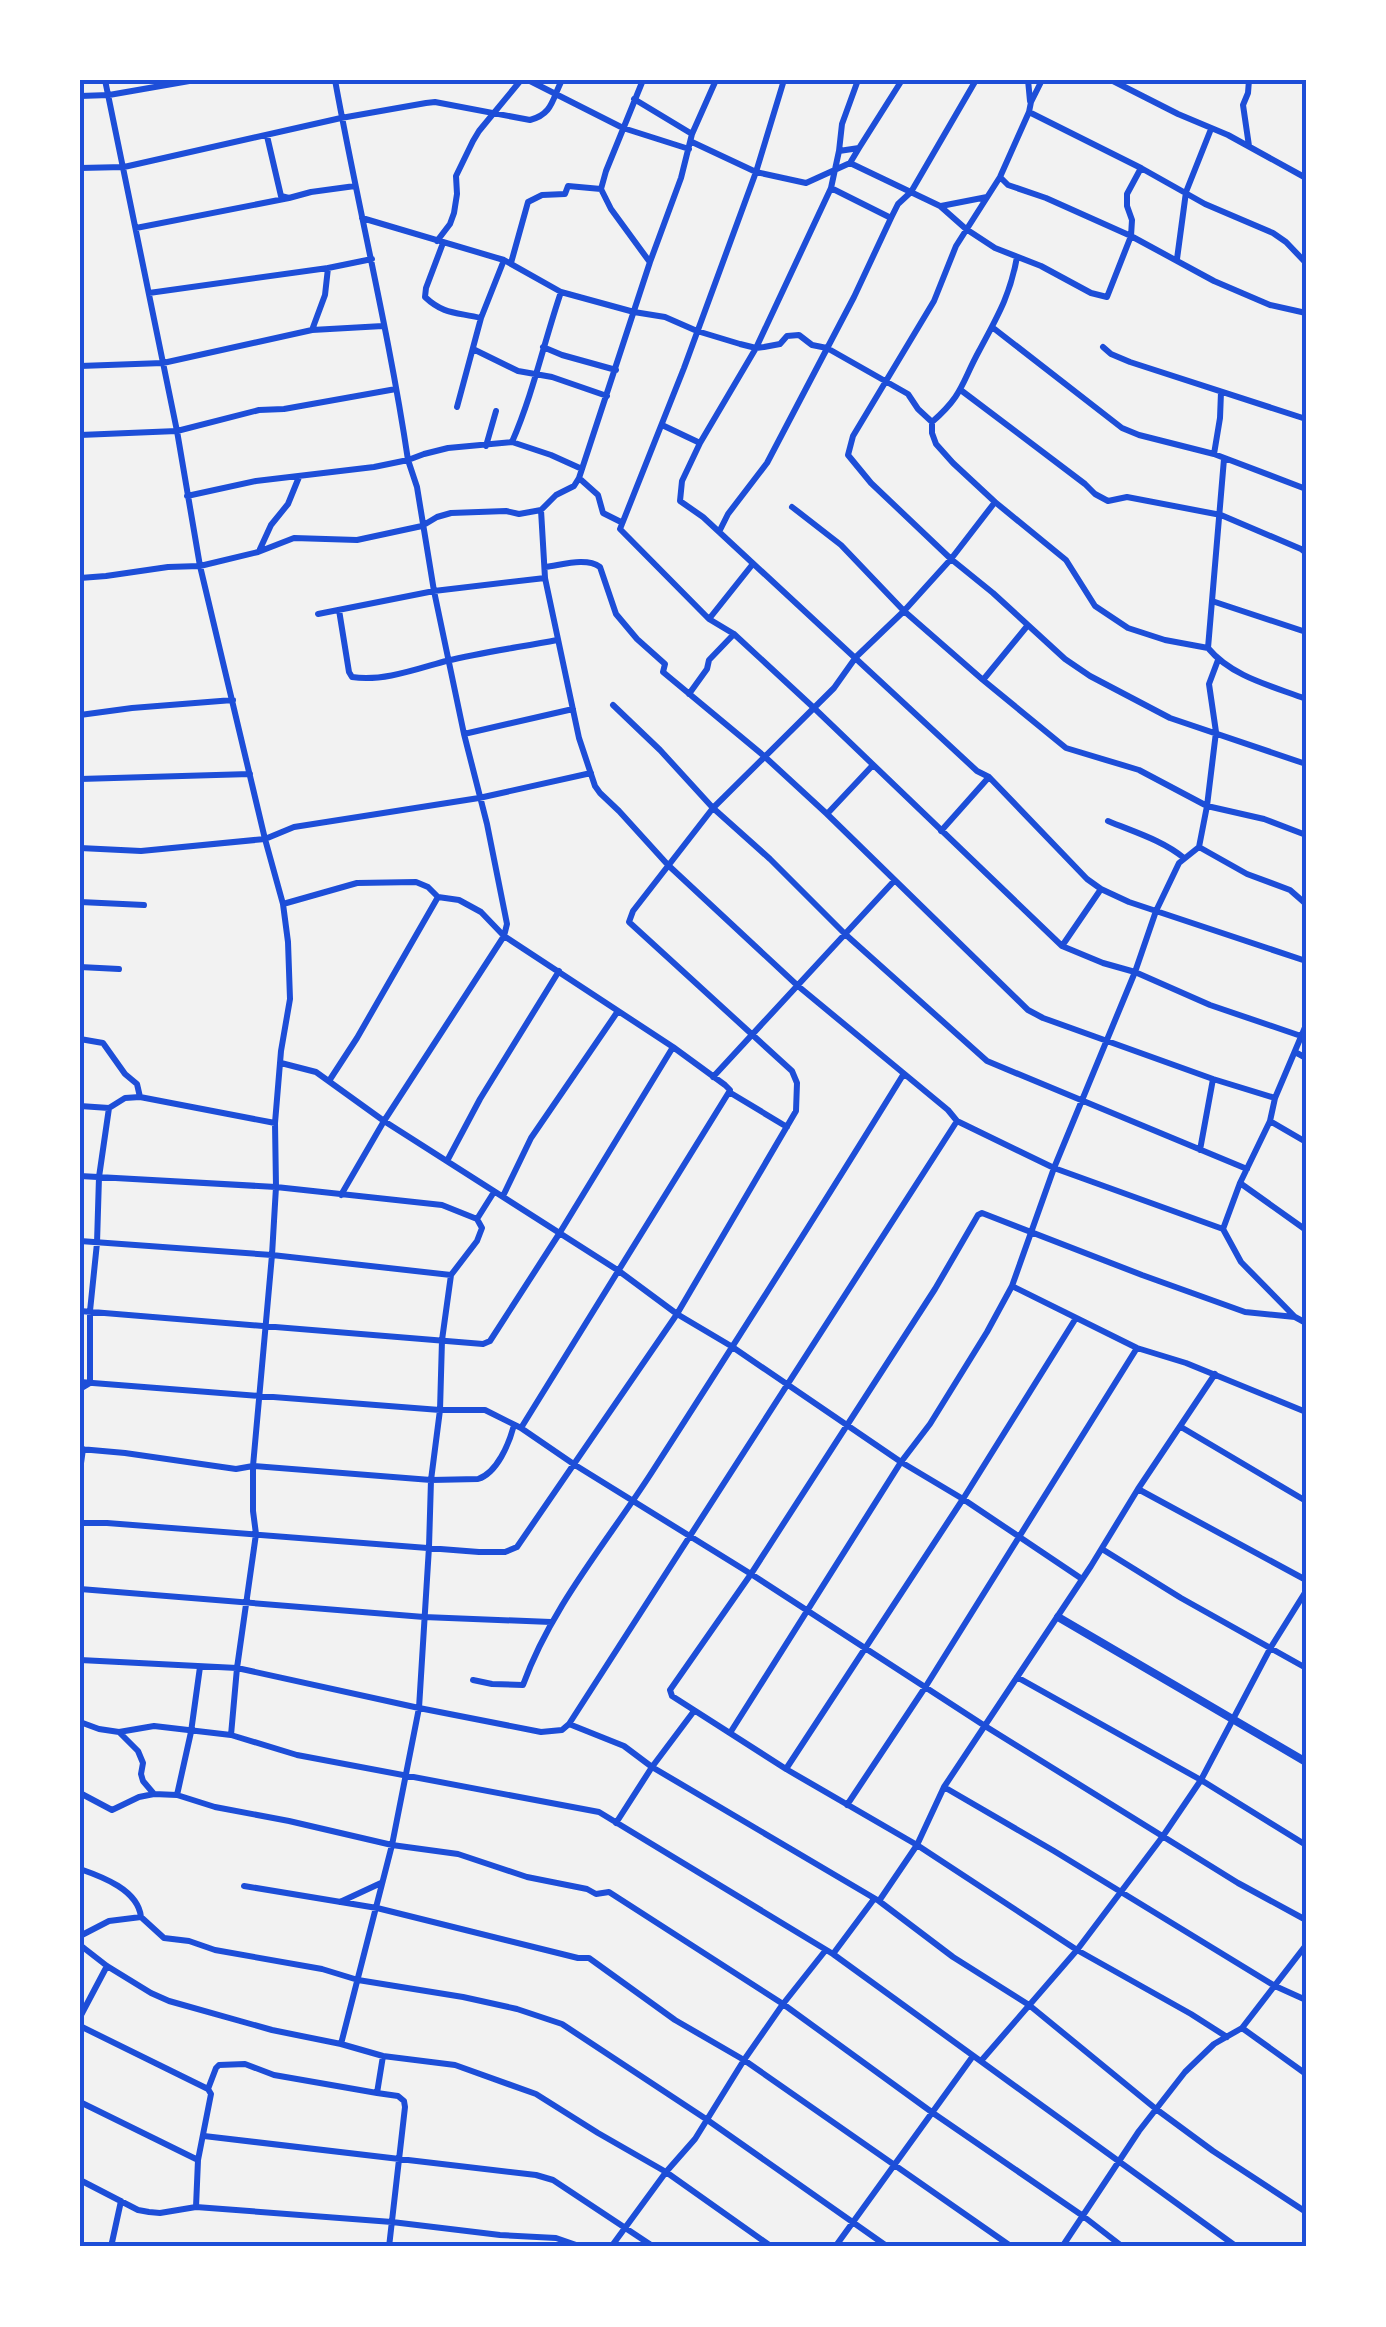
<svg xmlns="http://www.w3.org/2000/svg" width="1386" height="2327" font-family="'Open Sans',sans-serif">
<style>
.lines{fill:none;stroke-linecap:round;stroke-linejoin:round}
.minor{stroke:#1d4ed8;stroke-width:6}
.tertiary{stroke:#1d4ed8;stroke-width:8}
.neatline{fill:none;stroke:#1d4ed8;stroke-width:4}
</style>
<rect width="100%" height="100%" fill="#f2f2f2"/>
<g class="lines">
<path class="minor" d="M105,80L177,431L200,566L265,839L283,904L288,942L290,999L281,1051L275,1123L276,1187L272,1255L253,1466V1511L256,1534L237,1668L231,1735
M335,80C358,207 389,332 408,460L417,487L434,591L464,734L487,824L507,924L504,936L384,1121L341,1195
M528,80L623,128L689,149
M643,80L606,171L601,189L611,209L649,261
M902,80L859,148L839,151L831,188L756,348L700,443L682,481L680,501L703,517L977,771L989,777L1087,879L1101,889L1129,902L1306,961
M1028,80L1030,101
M1042,80L1031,102L1029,112L1000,177L956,246L934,301L853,436L848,455L871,483L951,559L993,593L1065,659L1090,676L1170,718L1306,764
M1111,80L1178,114L1228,135L1306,178
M1249,80L1248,93L1243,105L1249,146
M80,96L109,95L195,80
M634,99L692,134
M1029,112L1141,168L1205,204L1273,233L1286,242L1306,263
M267,136L281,196L289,198L311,192L355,186
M692,142L756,172L784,80
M859,148L850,163L806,183L756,172L684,368L620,529L709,619L734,634L814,708L1062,946L1103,963L1135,972L1210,1005L1301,1036
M839,151L842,124L858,80
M850,163L940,206L966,229L995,248L1041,266L1091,293L1107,297L1131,236L1132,220L1127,206V194L1141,168
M80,168L124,167L341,118L426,103L435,102L530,120C553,114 552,99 562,80
M1000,177L1008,185L1046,198L1131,236L1214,281L1270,305L1306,313
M831,188L891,218
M941,206L987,197
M362,218L504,260L561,292L634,312L665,317L697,331L740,344L756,348L764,347L780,344L787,336L799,335L812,345L827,348L908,394L918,409L932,422V433L936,444L953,463L995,502L1066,560L1095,606L1128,628L1165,640L1208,648C1232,677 1272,686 1306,699
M136,228L289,198
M437,241L450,224L454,213L457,194L456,176L473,141L479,131L521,80
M443,243L426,288L425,297C444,315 457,312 481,318
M1177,259L1186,192L1211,129
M511,263L528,202L542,195L565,194L568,186L601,189
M149,293L328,268
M992,327L1122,428L1139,435L1214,454L1306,489
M312,330L325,295L328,268L372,259
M543,347L562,355L616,370
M1103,347L1111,354L1130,362L1306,419
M473,349L518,371L552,377L607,396
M80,366L163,363L312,330L383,326
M962,391L1085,484L1095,494L1108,501L1127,497L1221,515L1301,549L1306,553
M457,407L481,318L504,260
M932,422C963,395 961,384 979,351C997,317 1010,296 1017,257
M662,425L700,443
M80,435L177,431L259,410L284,409L396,389
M512,442C533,394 544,342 561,292
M486,446L496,411
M1214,454L1220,418L1221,392
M187,496L256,481L374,467L408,460L424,454L448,448L512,442L551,455L582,469
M792,507L841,545L904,611L983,680L1066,748L1139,770L1207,806L1264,819L1306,835
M621,522L603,513L598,495L579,478L650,262L681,178L692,134L716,80
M719,532L728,514L767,463L854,297L891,218L898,204L911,192L976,80
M260,549L271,525L288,504L299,477
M545,567C562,565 586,557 600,567L616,614L637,639L665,664L663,672L764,756L827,814L1028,1010L1043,1018L1213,1079L1275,1098
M80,578L106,576L168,567L200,566L258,552L294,538L357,540L422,526L437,517L451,513L506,511L519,514L541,510L556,495L574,486L579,478
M545,578L579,738L595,786L600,793L619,811L668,865L798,986L948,1110L957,1121L1054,1168L1223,1229
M1212,601L1306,632
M339,610L349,672L352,677C382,682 417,669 446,661C483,652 521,647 557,640
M318,614L434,591L545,578L541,510
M709,619L752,565
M1208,648L1224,459
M983,680L1028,625
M689,694L707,669L709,660L734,634
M613,705L660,750L713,808L770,859L845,934L987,1061L1247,1169
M80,715L132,708L233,700
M464,734L573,709
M80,779L250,774
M827,814L873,765
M1108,821C1134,832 1162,840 1184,858
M941,831L989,777
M1199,847L1247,874L1290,890L1306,904
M80,848L141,851L265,839L294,827L479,798L591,773
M80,902L144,905
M283,904L357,883L416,882L428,887L438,897L459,900L481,912L504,936L673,1047L725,1085L730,1090L729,1092L787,1127
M1062,946L1101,889
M80,967L119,969
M1306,1025L1275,1098L1270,1121L1240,1183L1223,1229L1241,1262L1295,1317L1306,1323
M80,1039L103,1043L125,1074L137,1084L140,1097
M1295,1052L1306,1058
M281,1063L316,1072L384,1121L619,1271L677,1314L731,1346L901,1462L963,1499L1082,1579
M713,1077L894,881
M329,1081L357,1038L438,897
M80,1106L109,1108L125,1098L140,1097L275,1123
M1270,1121L1306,1142
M1200,1150L1213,1079
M447,1161L480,1099L559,971
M80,1176L276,1187L442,1205L477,1219
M1240,1183L1306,1230
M503,1196L531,1138L618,1011
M80,1241L272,1255L451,1275
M1012,1286L1137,1348L1186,1363L1306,1412
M80,1311L483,1344L490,1341L559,1234L673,1047
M80,1382L440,1410H485L521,1428L575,1465L751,1574L985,1726L1238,1883L1306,1920
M80,1389L90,1383V1311L97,1243L99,1177L109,1108
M1181,1427L1306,1501
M521,1428L729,1092
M80,1449L125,1453L236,1469L253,1466L431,1480L478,1479C497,1473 509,1444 514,1425
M80,1470L83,1449
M1138,1489L1306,1580
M80,1523H107L479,1552H505L517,1547L677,1314L796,1111L797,1083L792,1071L629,922L633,911L713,808L834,688L856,657L904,611L951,559L995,502
M1102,1549L1181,1598L1306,1668
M80,1589L424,1617L551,1622
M80,1660L237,1668L419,1708L541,1732L562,1730L569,1724L624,1746L652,1767L879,1901L953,1957L1029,2005L1156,2109L1213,2151L1306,2212
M1017,1677L1201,1780L1306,1845
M473,1680L492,1684L523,1685C551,1607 607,1542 652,1472C737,1340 821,1208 903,1075
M80,1722L99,1729L119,1732L154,1726L231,1735L297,1755L599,1812L833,1954L1237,2247
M569,1724L957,1121
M120,1733L138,1751L143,1763L141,1774L143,1781L154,1794
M730,1733L901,1462L930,1424L987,1332L1012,1286L1054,1168L1135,972L1156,911L1179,863L1199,847L1207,806L1216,732L1209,684L1218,660
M786,1769L963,1499L1076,1318
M944,1787L1054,1851L1275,1986L1306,2000
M80,1793L112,1810L139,1797L154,1794L177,1795L215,1807L289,1821L392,1845L458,1854L527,1877L587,1889L596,1894L609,1892L783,2004L933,2113L1083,2216L1123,2247
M177,1795L191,1732L200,1667
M847,1805L926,1686L1137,1348
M616,1823L652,1767L694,1711
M80,1869C103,1877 138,1890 141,1917
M244,1886L377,1908L578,1958H589L675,2020L744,2060L1012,2247
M879,1901L917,1845L944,1787L1091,1566L1138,1489L1215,1374
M340,1902L381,1883
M80,1936L109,1921L141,1917L164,1938L189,1941L215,1950L322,1969L358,1980L463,1997L517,2009L562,2024L706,2119L888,2247
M80,1945L107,1966L151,1993L169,2001L272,2030L341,2044L383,2056L455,2065L536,2094L598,2133L666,2172L772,2247
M833,1954L874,1899
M80,2017L107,1966
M80,2026L208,2089
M1242,2028L1306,2074
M1227,2037L1191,2014L1077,1950L917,1845L786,1769L672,1696L670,1690L751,1574L935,1289L978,1215L982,1213L1142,1275L1245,1312L1295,1317
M341,2044L392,1845L419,1708L429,1547L431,1480L440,1410L442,1340L451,1275L477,1241L482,1228L477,1219L494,1192
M383,2056L377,2093L398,2096L404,2101L405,2107L389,2247
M981,2061L1077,1950L1163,1836L1201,1780L1271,1647L1306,1591
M80,2102L198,2160
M204,2136L536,2175L553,2180L654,2247
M80,2180L138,2210L149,2212L160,2213L196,2207L392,2222L500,2235L556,2238L582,2247
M196,2207L198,2160L211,2094L208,2089L216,2068L219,2065L245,2064L274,2075L377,2093
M111,2247L121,2201
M611,2247L666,2172L695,2139L744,2060L783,2004L825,1951
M835,2247L973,2056
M1062,2247L1139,2131L1185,2072L1214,2044L1242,2028L1306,1945"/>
<path class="tertiary" d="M1058,1617L1306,1762"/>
</g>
<rect width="1386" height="2327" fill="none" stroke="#ffffff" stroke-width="165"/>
<rect x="82" y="82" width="1222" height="2162" class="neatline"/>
</svg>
